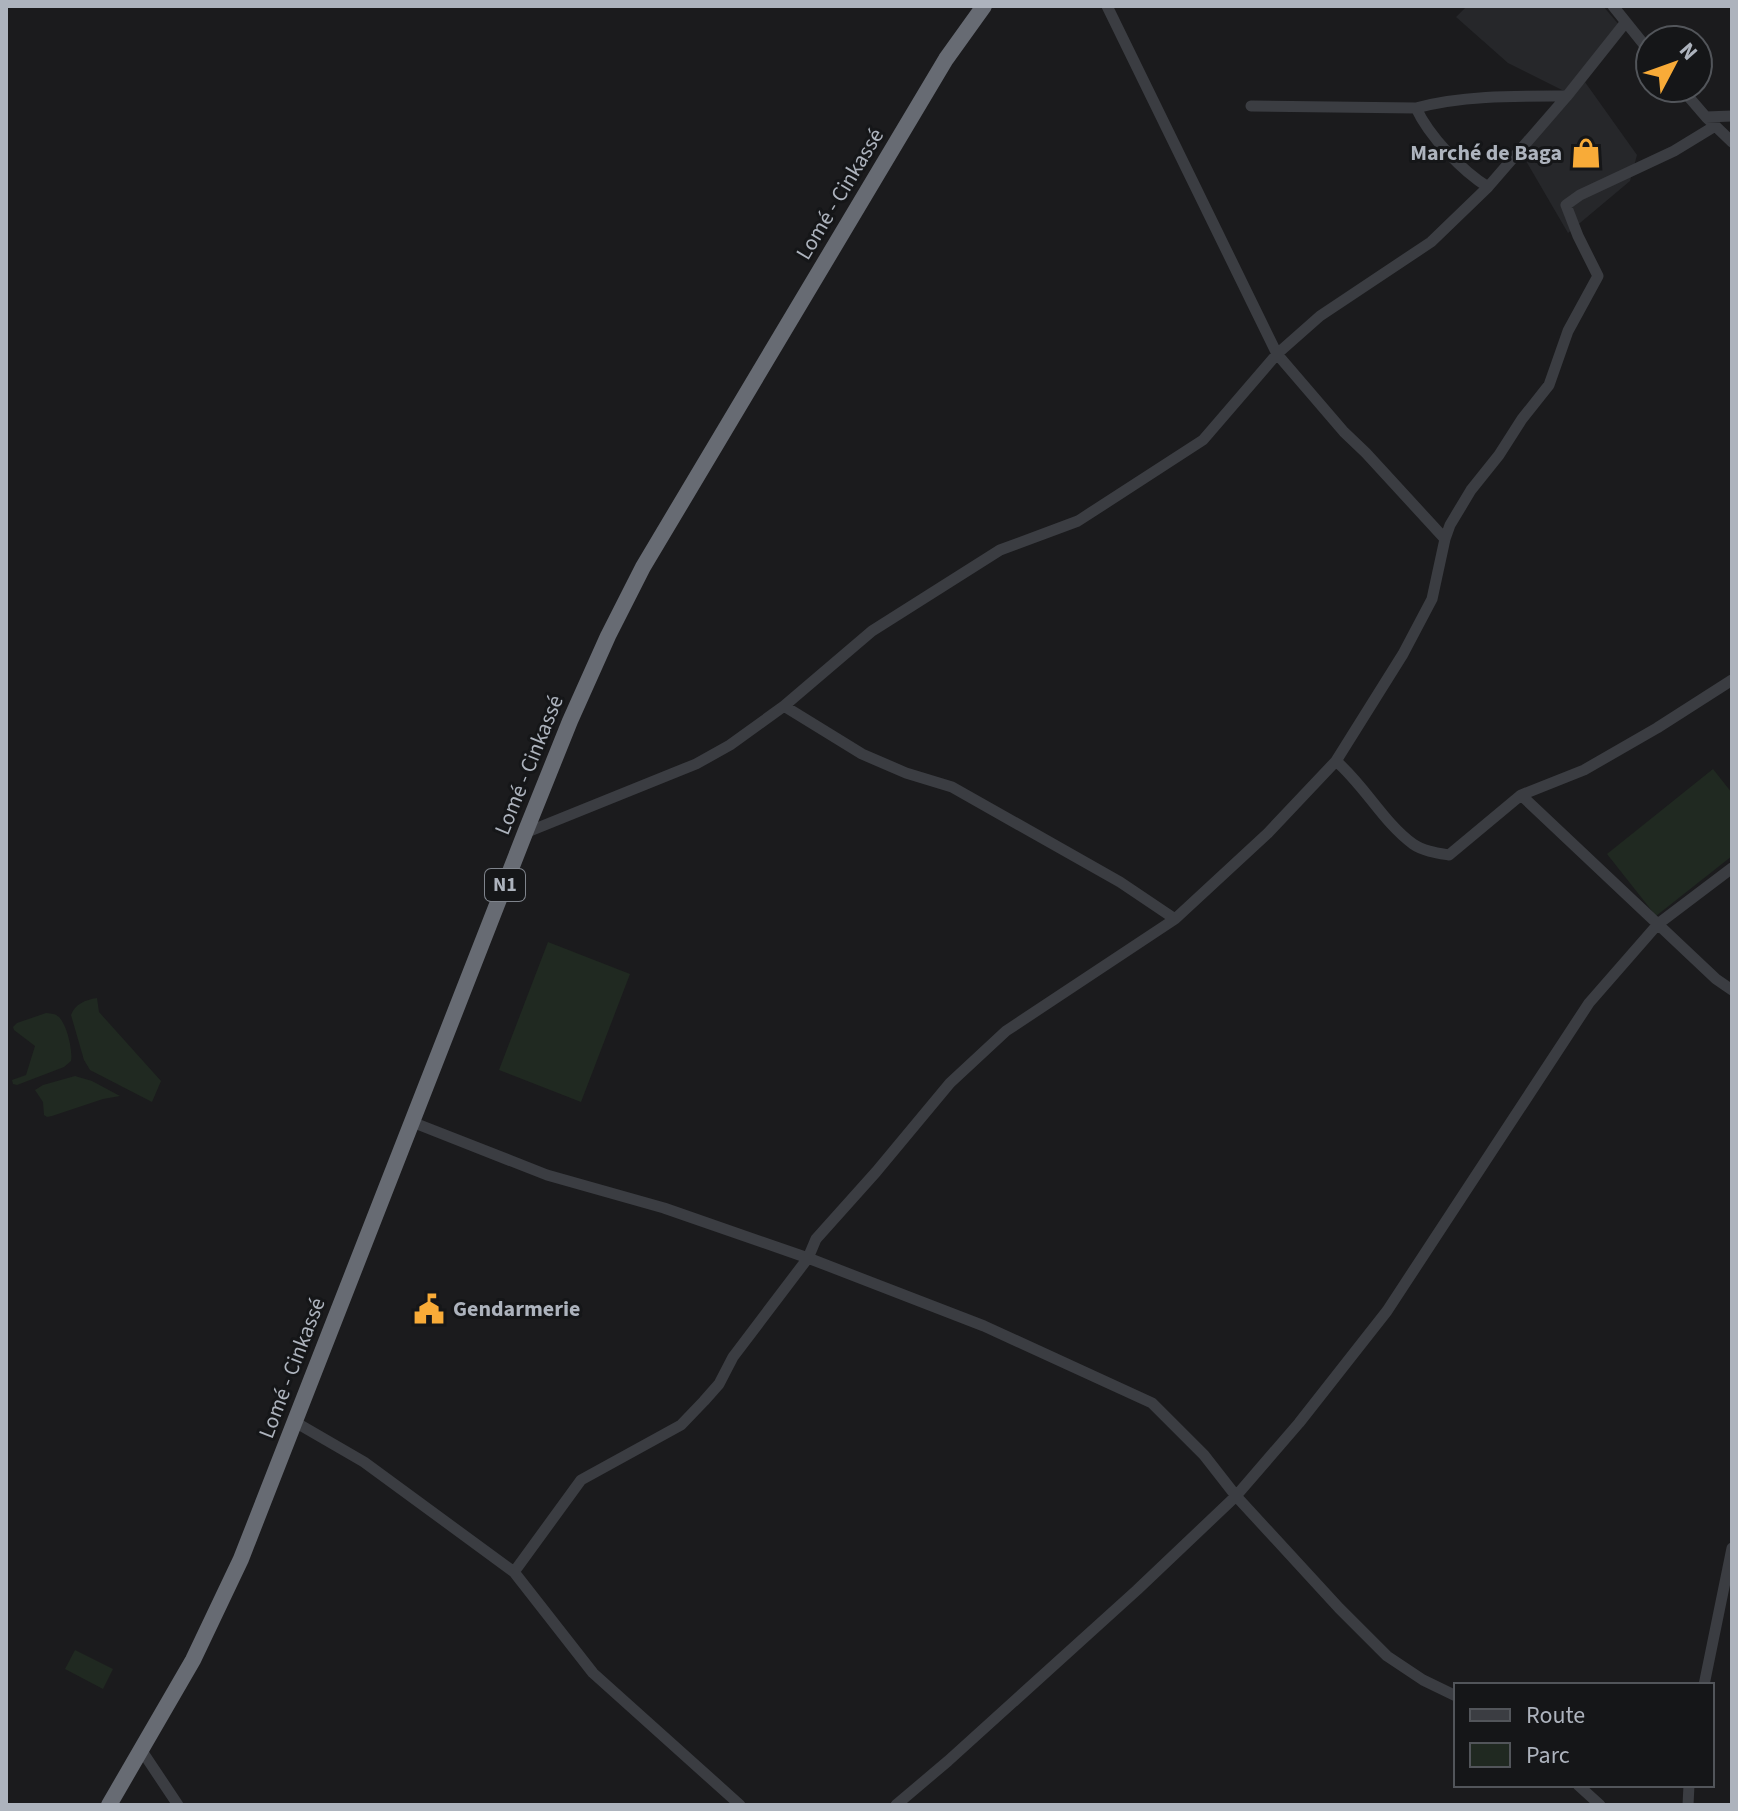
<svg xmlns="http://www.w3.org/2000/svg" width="1738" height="1811" font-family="'Source Sans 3',sans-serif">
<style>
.built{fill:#26272a}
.green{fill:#202921}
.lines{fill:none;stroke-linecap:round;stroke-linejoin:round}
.minor{stroke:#3b3d42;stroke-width:11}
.highway{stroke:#676b73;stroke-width:16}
.labels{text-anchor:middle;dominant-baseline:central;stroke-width:6;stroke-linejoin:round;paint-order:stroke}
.shield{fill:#151618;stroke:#7f848c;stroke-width:2}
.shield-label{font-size:20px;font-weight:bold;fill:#adb3bd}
.poi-label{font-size:22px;font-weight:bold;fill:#adb3bd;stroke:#151618;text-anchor:end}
.street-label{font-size:22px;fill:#adb3bd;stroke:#151618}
</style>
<rect width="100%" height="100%" fill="#1b1b1d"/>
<path class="built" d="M1467,6H1603L1620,26L1566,92L1508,63L1456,17Z
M1585,82L1637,155L1630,181L1568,233L1522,154Z"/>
<path class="green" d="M1713,769L1732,793V856L1656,916L1607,854Z
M548,942L630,974L581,1102L499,1070Z
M97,998L99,1012L161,1081L152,1102L90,1070L84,1060L71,1015C75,1004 85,1000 97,998Z
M46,1013C53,1014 54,1013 59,1017C67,1025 73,1051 71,1061L64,1067L17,1085L13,1084L12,1080L26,1075L35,1046L14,1030L13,1027L17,1023Z
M75,1076L92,1081L120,1096L103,1099L52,1116L47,1117L44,1115L43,1102L35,1090L43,1085Z
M75,1650L113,1669L103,1689L65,1669Z"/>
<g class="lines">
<path class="minor" d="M1613,6L1650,52
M1681,88L1706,117L1732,142
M1251,106L1416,108C1462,95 1519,96 1567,96
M1416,108C1429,136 1462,171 1488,187
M1706,117L1732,116
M1445,539L1450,525L1471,490L1499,455L1522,419L1549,385L1568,331L1598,276L1578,236L1566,205L1580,195L1674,151L1715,126
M784,706L862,754L906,773L952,787L1120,882L1175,919
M1336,761C1365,786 1383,822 1413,844C1423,851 1437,853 1449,855L1521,795L1584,770L1657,728L1732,680
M1521,795L1716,979L1732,990
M525,833L696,764L730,745L784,706L872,631L1000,550L1078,521L1203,440L1277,354L1320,316L1431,242L1488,187L1567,96L1625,23
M412,1122L547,1175L664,1208L808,1258L984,1326L1152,1403L1204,1455L1236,1496L1339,1608L1387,1656L1423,1680L1456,1696
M295,1422L364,1462L514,1572L593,1673L740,1805
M514,1572L581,1480L681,1425L704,1401L719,1384L733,1357L808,1258L816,1239L876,1172L950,1083L1006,1031L1175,919L1268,833L1336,761L1403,654L1432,599L1445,539L1366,453L1344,432L1277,354L1107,6
M1704,1685L1732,1548
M142,1751L178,1805
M1578,1785L1600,1805
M896,1805L948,1761L1137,1590L1236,1496L1299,1423L1387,1311L1589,1003L1658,924L1732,868
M1688,1805L1689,1785"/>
<path class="highway" d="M109,1805L193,1660L241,1559L525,833L570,721L608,636L643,567L946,59L984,6"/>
</g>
<defs>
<g id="shop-bare" transform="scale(2.4)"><path d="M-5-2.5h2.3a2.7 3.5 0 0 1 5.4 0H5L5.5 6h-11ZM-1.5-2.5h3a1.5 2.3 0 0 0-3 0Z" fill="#f8ab38" stroke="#151618" stroke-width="2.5" paint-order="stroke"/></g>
<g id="civic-bare" transform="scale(2.4)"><path d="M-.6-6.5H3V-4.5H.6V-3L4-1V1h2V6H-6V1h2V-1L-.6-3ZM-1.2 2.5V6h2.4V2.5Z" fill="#f8ab38" stroke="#151618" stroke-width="2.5" paint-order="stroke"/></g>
</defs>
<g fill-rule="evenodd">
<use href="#shop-bare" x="1586" y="153"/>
<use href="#civic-bare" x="429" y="1309"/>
</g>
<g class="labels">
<rect class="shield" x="485" y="869" width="40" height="32" rx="6"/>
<g class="shield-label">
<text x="505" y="885">N1</text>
</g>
<g class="poi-label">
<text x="1562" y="153">Marché de Baga</text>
<text x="453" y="1309" text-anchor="start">Gendarmerie</text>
</g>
<g class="street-label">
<text transform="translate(840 194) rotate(-59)">Lomé - Cinkassé</text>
<text transform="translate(529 765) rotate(-68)">Lomé - Cinkassé</text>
<text transform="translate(292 1368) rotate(-69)">Lomé - Cinkassé</text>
</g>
</g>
<rect width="1738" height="1811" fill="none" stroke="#adb3bd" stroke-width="16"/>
<rect x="1454" y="1683" width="260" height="104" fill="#151618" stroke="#52555a" stroke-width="2"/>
<rect x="1470" y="1709" width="40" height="12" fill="#3b3d42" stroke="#52555a" stroke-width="2"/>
<text x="1526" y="1723" font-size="24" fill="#adb3bd">Route</text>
<rect x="1470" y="1743" width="40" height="24" fill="#202921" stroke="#52555a" stroke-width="2"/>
<text x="1526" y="1763" font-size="24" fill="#adb3bd">Parc</text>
<g transform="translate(1674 64) rotate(49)"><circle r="38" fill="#151618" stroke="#52555a" stroke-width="2"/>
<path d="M0-6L14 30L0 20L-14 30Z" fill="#f8ab38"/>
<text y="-12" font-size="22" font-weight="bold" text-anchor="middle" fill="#adb3bd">N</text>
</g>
</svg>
